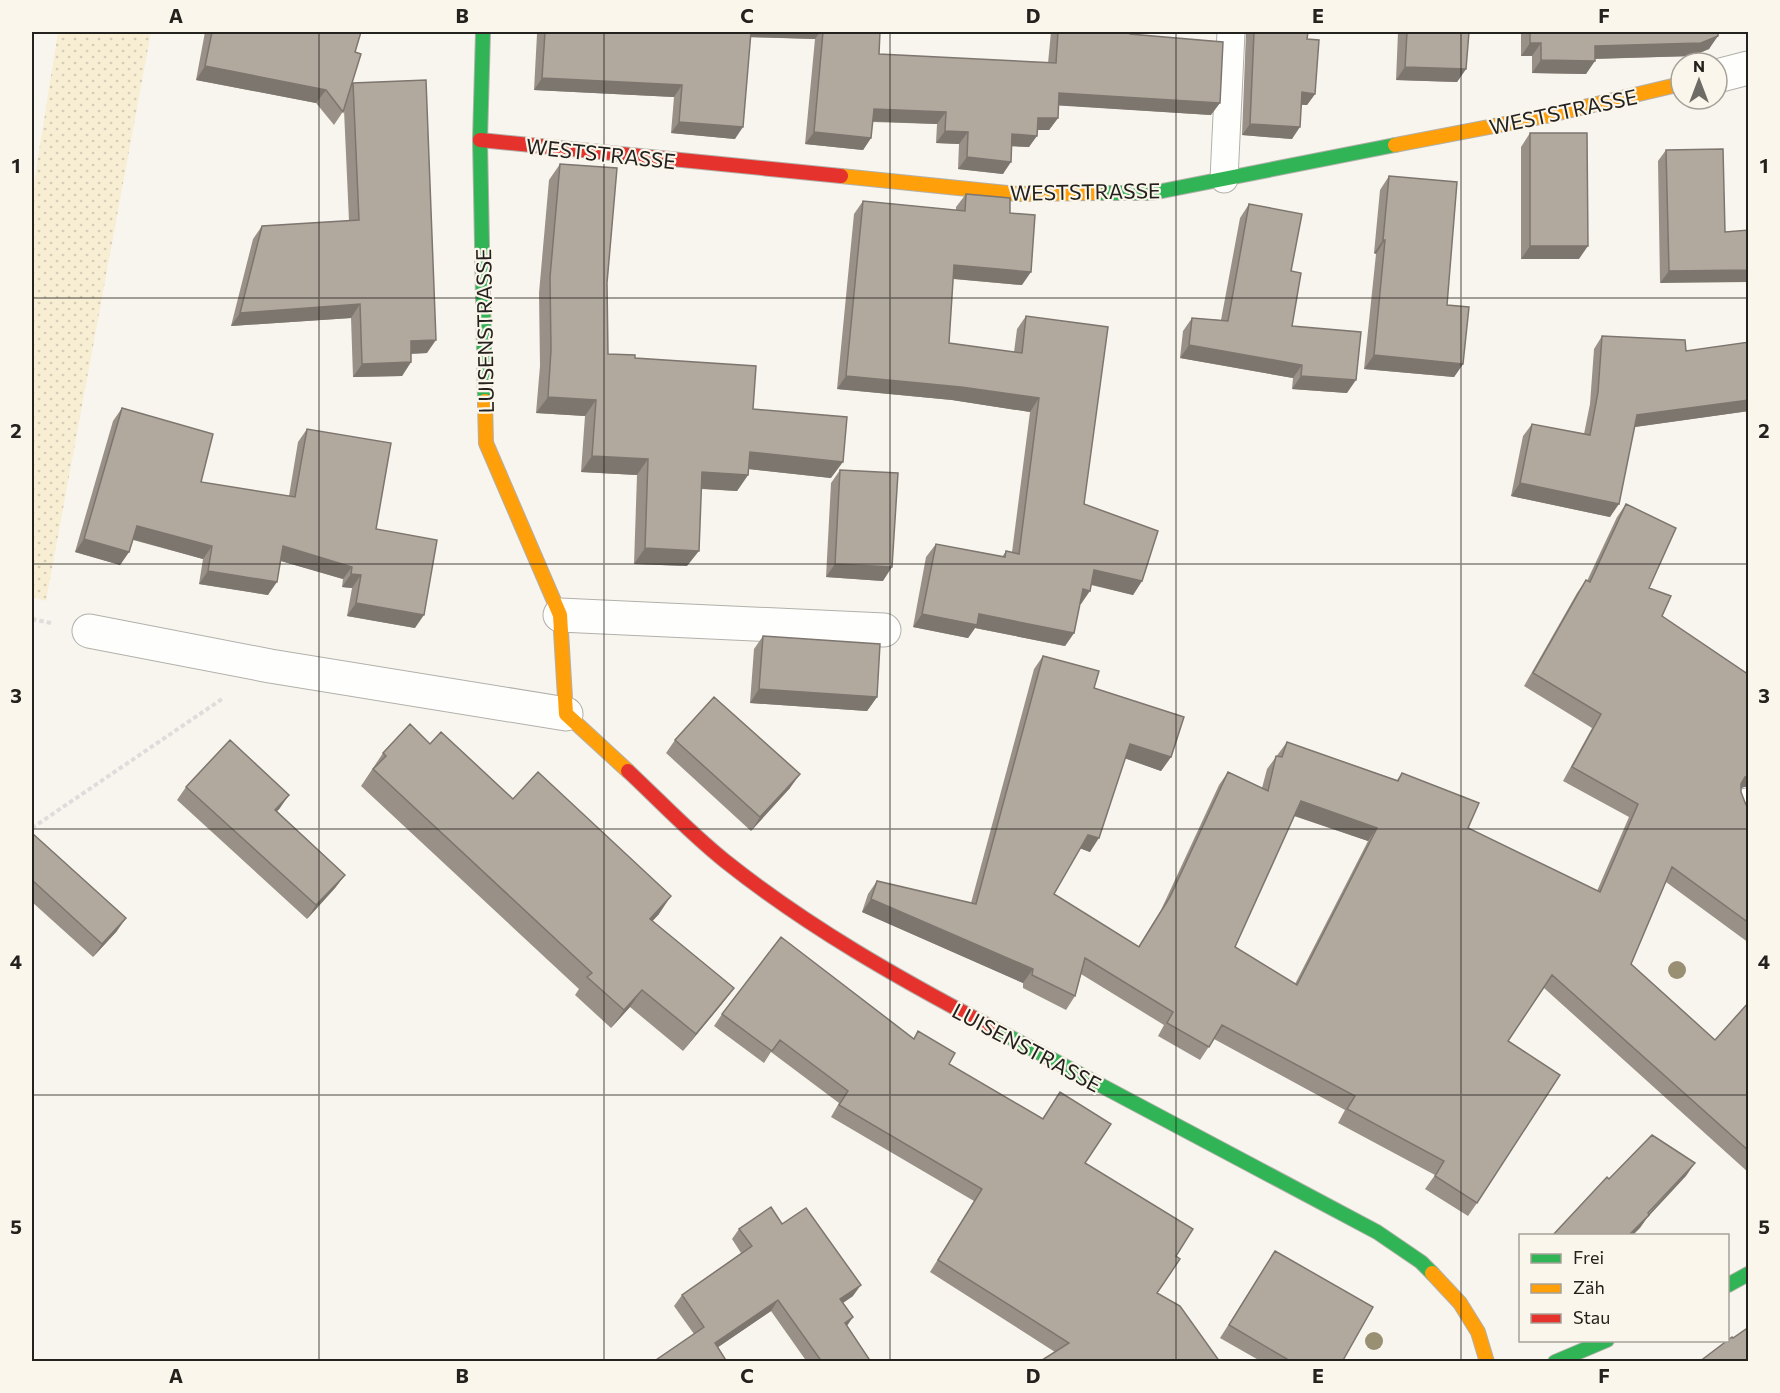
<svg xmlns="http://www.w3.org/2000/svg" width="1780" height="1393" font-family="Commissioner,sans-serif">
<style>
.grass{fill:url(#grass-dots)}
.lines{fill:none;stroke-linecap:round;stroke-linejoin:round}
.lane-casing{stroke:#b2b0ab;stroke-width:29}
.street-casing{stroke:#b2b0ab;stroke-width:35}
.fast-casing{stroke:#b2b0ab;stroke-width:16}
.slow-casing{stroke:#b2b0ab;stroke-width:16}
.jam-casing{stroke:#b2b0ab;stroke-width:16}
.path{stroke:#dedddb;stroke-width:4;stroke-dasharray:4.5 3;stroke-linecap:butt}
.lane{stroke:#fefefc;stroke-width:27}
.street{stroke:#fefefc;stroke-width:33}
.fast{stroke:#30b455;stroke-width:14}
.slow{stroke:#ff9f0a;stroke-width:14}
.jam{stroke:#e5322d;stroke-width:14}
.tree{fill:#998f73}
.wall{fill:#999188;fill-rule:evenodd}
.shaded-wall{fill:#7d766f}
.building{fill:#b2a99e;stroke:#7d766f;stroke-width:1.5;fill-rule:evenodd}
.grid{fill:none;stroke:#24221e;stroke-width:1.5;stroke-opacity:0.55}
.labels{text-anchor:middle;dominant-baseline:central;stroke-width:4.5;stroke-linejoin:round;paint-order:stroke}
.street-label{font-size:21px;fill:#24221e;stroke:#fbf6eb}
.neatline{fill:none;stroke:#24221e;stroke-width:2}
.grid-label{font-size:20px;text-anchor:middle;font-weight:bold;fill:#24221e}
</style>
<defs>
<pattern id="grass-dots" width="8" height="8" patternUnits="userSpaceOnUse" patternTransform="scale(1.5)"><rect width="8" height="8" fill="#f8eed4"/><path d="M2 2h.1M6 6h.1" fill="none" stroke="#d4ccb6" stroke-width="1.8" stroke-linecap="round"/></pattern>
</defs>
<rect width="100%" height="100%" fill="#f8f5ee"/>
<path class="grass" d="M58,32H151L46,601L32,597V195Z"/>
<g class="lines">
<g class="lane-casing">
<path id="lane" d="M1224,179L1231,32
M1747,802L1748,807"/>
</g>
<g class="street-casing">
<path id="street" d="M1717,76L1748,68
M560,615L884,630
M89,631L270,666L566,714"/>
</g>
<g class="fast-casing">
<path id="fast" d="M483,32L480,140L485,401
M1096,193H1152L1395,145
M991,1027L1377,1232L1421,1262L1432,1273
M1728,1285L1748,1274
M1555,1362L1607,1340"/>
</g>
<g class="slow-casing">
<path id="slow" d="M1395,145L1546,116L1681,84
M841,176L1017,194L1096,193
M485,401L486,443L560,615L566,714L628,771
M1432,1273L1460,1303L1478,1332L1487,1362"/>
</g>
<g class="jam-casing">
<path id="jam" d="M480,140L841,176
M628,771C660,801 691,834 725,861C808,927 898,978 991,1027"/>
</g>
<path class="path" d="M32,619L51,623
M32,828L222,699"/>
<use href="#lane" class="lane"/>
<use href="#street" class="street"/>
<use href="#fast" class="fast"/>
<use href="#slow" class="slow"/>
<use href="#jam" class="jam"/>
</g>
<g class="tree">
<circle cx="1677" cy="970" r="9"/>
<circle cx="1374" cy="1341" r="9"/>
</g>
<path class="wall" d="M205,32H361L355,52L351,85L353,83L427,353L411,354V362L402,376L353,377L351,318L231,326L253,239L262,226L349,221L344,110L334,125L316,103L196,80Z
M538,32H880L879,54L1048,63L1051,32H1130V34L1211,115L1058,105V118L1049,130H1037L1029,147L1012,146L1003,174L958,169L959,144L936,143L937,124L872,122L871,138L863,150L805,144L815,39L750,37L735,139L671,133L674,97L534,90L537,34Z
M1246,32H1308L1307,39L1315,94L1307,105H1302L1292,139L1242,135Z
M1398,32H1469L1466,69L1457,82L1396,80Z
M1521,32H1718L1709,49L1692,56L1595,59L1586,74L1532,73V56H1521Z
M1530,133L1579,259H1521V147Z
M1666,150L1725,232L1660,283L1658,161Z
M560,164L607,283L608,354L635,358L753,409L831,478L749,469L748,475L737,491L701,489L687,566L634,564L637,475L581,472L585,416L536,413L540,366L539,293L549,180Z
M1389,176L1447,305L1463,364L1454,377L1364,369L1376,254L1374,253L1380,190Z
M966,194L1010,213L1022,285L953,279L949,343L1014,352L1017,329L1026,316L1084,504L1142,581L1133,595L1091,585L1081,604H1080L1074,633L1065,646L975,628L968,638L913,627L926,557L936,544L1002,557L1006,551L1012,552L1030,412L952,400L837,389L854,214L863,201L956,210V207Z
M1249,204L1291,271L1292,326L1347,393L1292,389L1293,378L1180,358L1183,331L1192,318L1221,320L1240,218Z
M1602,336L1686,351L1749,342V411L1634,427L1610,517L1511,496L1523,436L1532,424L1584,434L1590,404L1594,349Z
M122,408L201,482L289,496L298,442L307,429L376,529L415,628L347,616L352,588L342,587L343,579L281,561L268,595L199,584L203,559L133,540L129,552L120,565L75,552L113,421Z
M840,470L883,581L826,577L831,483Z
M1626,504L1649,588L1744,787L1741,788V792L1746,805L1749,806V943L1666,882L1631,964L1715,1040L1749,1002V1173L1544,988L1508,1041L1477,1203L1468,1216L1425,1189L1435,1175L1338,1123L1345,1110L1214,1039L1200,1060L1158,1036L1164,1025L1081,974L1075,996L1066,1010L1023,988V983L862,912L868,894L877,881L971,903L1034,669L1043,656L1094,688L1171,757L1161,771L1125,758L1090,852L1080,848L1054,894L1138,947L1161,910L1219,785L1228,772L1262,788L1267,769L1287,742L1397,780L1402,773L1468,828L1597,891L1629,817L1563,781L1592,728L1524,686L1577,593L1586,580L1587,581L1617,517ZM1294,816L1368,841L1295,984L1235,947Z
M763,636L877,697L867,711L750,703L754,649Z
M675,740L790,788L751,831L666,753Z
M430,744L513,799L659,914L652,921L734,988L721,1005L683,1051L630,1007L611,1028L575,995L579,989L361,786L383,753Z
M186,787L280,808L277,811L345,875L335,888L307,919L177,800Z
M32,833L117,931L93,957L32,902Z
M722,1014L914,1038L918,1031L949,1064L1042,1119L1060,1092L1085,1163L1176,1256L1157,1293L1055,1352L930,1272L974,1201L831,1117L839,1103L771,1052L764,1063L714,1026Z
M782,1224L853,1296L843,1303L853,1317L847,1326L871,1362H807L771,1311L718,1347L694,1334L674,1306L682,1295L741,1253L732,1239L739,1229Z
M1275,1251L1342,1362H1262L1220,1338Z"/>
<path class="shaded-wall" d="M746,32H820L815,39L743,37Z
M1718,36L1709,49L1692,56L1586,59L1595,46Z
M1530,43H1541L1532,56H1521Z
M1541,60L1595,61L1586,74L1532,73Z
M205,66L326,90L316,103L196,80Z
M1405,67L1466,69L1457,82L1396,80Z
M542,78L682,85L674,97L534,90Z
M1302,92L1315,94L1307,105L1294,104Z
M1059,93L1220,103L1211,115L1051,105Z
M874,109L946,112L937,124L865,121Z
M1038,118H1058L1049,130H1030Z
M679,122L743,127L735,139L671,133Z
M1250,124L1300,127L1292,139L1242,135Z
M945,131L968,132L959,144L936,143Z
M814,132L871,138L863,150L805,144Z
M1012,134L1037,136L1029,147L1004,146Z
M967,157L1011,162L1003,174L958,169Z
M1383,240H1385L1376,254L1374,253Z
M1530,246H1588L1579,259H1521Z
M954,265L1031,272L1022,285L945,278Z
M1749,270V282L1660,283L1669,271Z
M360,304L351,318L231,326L240,313Z
M436,340L427,353L401,354L411,341Z
M1189,345L1302,365L1293,378L1180,358Z
M1374,355L1463,364L1454,377L1364,369Z
M411,362L402,376L353,377L362,364Z
M846,376L961,387L1039,398L1030,412L952,400L837,389Z
M1301,376L1356,380L1347,393L1292,389Z
M548,397L596,400L585,416L536,413Z
M1749,400V411L1628,428L1637,415Z
M750,452L843,462L831,478L739,468Z
M592,456L648,459L637,475L581,472Z
M702,472L748,475L737,491L691,488Z
M1520,483L1619,504L1610,517L1511,496Z
M137,526L212,546L203,559L128,538Z
M84,539L129,552L120,565L75,552Z
M283,546L352,567L343,579L274,559Z
M645,548L699,551L687,566L634,564Z
M835,564L892,567L883,581L826,577Z
M1094,570L1142,581L1133,595L1085,583Z
M208,571L277,582L268,595L199,584Z
M351,574L361,575L352,588L342,587Z
M1083,589L1090,591L1081,604L1073,602Z
M356,603L424,615L415,628L347,616Z
M922,614H979L1074,633L1065,646L975,628L968,638L913,627Z
M759,689L877,697L867,711L750,703Z
M1130,744L1171,757L1161,771L1121,757Z
M800,774L790,788L751,831L760,817Z
M1749,776V787H1744L1736,791L1745,777Z
M289,795L280,808L266,823L275,810Z
M1301,801L1377,828L1368,841L1292,815Z
M1088,835L1099,838L1090,852L1079,848Z
M345,875L335,888L307,919L316,905Z
M671,896L659,914L638,937L650,919Z
M871,899L1033,969L1023,983L862,912Z
M126,918L117,931L93,957L102,944Z
M734,988L721,1005L683,1051L696,1034Z
M642,990L630,1007L611,1028L624,1010Z
M1695,1163L1686,1176L1647,1218L1640,1228L1632,1236H1628Z
M861,1285L853,1296L832,1310L840,1299Z
M778,1300L771,1311L708,1354L715,1343Z
M853,1317L845,1328V1323Z"/>
<path class="building" d="M212,32H361L355,52L361,54L343,112L326,90L205,66Z
M545,32H751L743,127L679,122L682,85L542,78Z
M823,32H880L879,54L1056,63L1058,32H1130V34L1223,42L1220,103L1059,93L1058,118H1038L1037,136L1012,134L1011,162L967,157L968,132L945,131L946,112L874,109L871,138L814,132Z
M1254,32H1308L1307,39L1319,40L1315,94L1302,92L1300,127L1250,124Z
M1407,32H1469L1466,69L1405,67Z
M1530,32H1718V36L1701,43L1595,46V61L1541,60V43H1530Z
M426,80L436,340L411,341V362L362,364L360,304L240,313L262,226L359,220L353,83Z
M1530,133H1587L1588,246H1530Z
M1723,149L1725,232L1749,230V270L1669,271L1666,150Z
M560,164L617,168L607,283L608,354L635,355V358L756,366L753,409L847,417L843,462L750,452L748,475L702,472L699,551L645,548L648,459L592,456L596,400L548,397L551,350L550,277Z
M1389,176L1457,182L1447,305L1469,307L1463,364L1374,355L1385,240H1383Z
M966,194L1010,198V213L1035,215L1031,272L954,265L949,343L1022,353L1026,316L1108,327L1084,504L1158,531L1142,581L1094,570L1090,591L1083,589L1074,633L979,614L977,625L922,614L936,544L1005,557L1006,551L1019,554L1039,398L961,387L846,376L863,201L965,211Z
M1249,204L1302,214L1291,271L1301,273L1292,326L1361,332L1356,380L1301,376L1302,365L1189,345L1192,318L1228,321Z
M1602,336L1685,340L1686,351L1749,342V400L1637,415L1619,504L1520,483L1532,424L1590,435L1598,392Z
M122,408L213,434L201,482L295,497L307,429L391,443L376,529L437,540L424,615L356,603L361,575L351,574L352,567L283,546L277,582L208,571L212,546L137,526L129,552L84,539Z
M840,470L898,473L892,567L835,564Z
M1626,504L1676,528L1649,588L1671,596L1662,616L1749,675V776L1745,777L1741,784V792L1746,805L1749,806V923L1672,867L1631,964L1715,1040L1749,1002V1151L1552,975L1508,1041L1560,1075L1477,1203L1435,1176L1444,1161L1347,1109L1355,1096L1222,1025L1209,1047L1167,1023L1173,1012L1085,958L1075,996L1032,975L1033,969L871,899L877,881L976,904L1043,656L1099,671L1094,688L1184,717L1171,757L1130,744L1099,838L1088,835L1054,894L1139,947L1170,897L1228,772L1268,791L1276,756L1282,757L1287,742L1398,781L1402,773L1479,803L1468,828L1600,892L1638,804L1572,767L1601,714L1533,673L1586,580L1590,582ZM1301,801L1377,828L1297,985L1235,947Z
M763,636L880,644L877,697L759,689Z
M714,697L800,774L760,817L675,740Z
M410,724L430,744L441,732L513,799L538,772L671,896L650,919L734,988L696,1034L642,990L624,1010L587,977L592,973L373,769L386,756L383,753Z
M230,740L289,795L275,810L345,875L316,905L186,787Z
M32,833L126,918L102,944L32,880Z
M781,937L914,1039L918,1031L955,1053L949,1064L1043,1119L1060,1092L1111,1124L1085,1163L1193,1229L1176,1256L1180,1259L1157,1293L1180,1306L1220,1362H1039L1069,1343L938,1260L982,1189L839,1105L848,1091L780,1040L772,1051L722,1014Z
M1652,1135L1695,1163L1648,1213L1649,1215L1628,1236H1552L1607,1177L1609,1179Z
M771,1207L782,1224L806,1208L861,1285L840,1299L853,1317L845,1323L871,1362H822L778,1300L715,1343L727,1362H653L704,1327L682,1295L752,1246L739,1229Z
M1275,1251L1373,1307L1342,1362H1292L1229,1325Z
M1749,1327V1362H1699L1732,1337L1733,1338Z"/>
<path class="grid" d="M319,32V1362M604,32V1362M890,32V1362M1176,32V1362M1461,32V1362M32,298H1748M32,564H1748M32,829H1748M32,1095H1748"/>
<g class="labels">
<g class="street-label">
<text transform="translate(1563 111) rotate(-12)">WESTSTRASSE</text>
<text transform="translate(601 153) rotate(6)">WESTSTRASSE</text>
<text transform="translate(1085 191) rotate(-1)">WESTSTRASSE</text>
<text transform="translate(484 331) rotate(-91)">LUISENSTRASSE</text>
<text transform="translate(1027 1047) rotate(28)">LUISENSTRASSE</text>
</g>
</g>
<rect width="1780" height="1393" fill="none" stroke="#fbf6eb" stroke-width="66"/>
<rect x="1519" y="1234" width="210" height="108" fill="#fbf6eb" stroke="#a5a199" stroke-width="1.5"/>
<rect x="1531" y="1254" width="30" height="9" fill="#30b455" stroke="#a5a199" stroke-width="1.5"/>
<text x="1573" y="1264" font-size="18" fill="#24221e">Frei</text>
<rect x="1531" y="1284" width="30" height="9" fill="#ff9f0a" stroke="#a5a199" stroke-width="1.5"/>
<text x="1573" y="1294" font-size="18" fill="#24221e">Zäh</text>
<rect x="1531" y="1314" width="30" height="9" fill="#e5322d" stroke="#a5a199" stroke-width="1.5"/>
<text x="1573" y="1324" font-size="18" fill="#24221e">Stau</text>
<g transform="translate(1699 81)"><circle r="28" fill="#fbf6eb" stroke="#a5a199" stroke-width="1.5"/>
<path d="M0-4.5L10 22L0 15L-10 22Z" fill="#6e6c67"/>
<text y="-9" font-size="16" font-weight="bold" text-anchor="middle" fill="#24221e">N</text>
</g>
<rect x="33" y="33" width="1714" height="1327" class="neatline"/>
<g class="grid-label">
<text x="176" y="23">A</text>
<text x="462" y="23">B</text>
<text x="747" y="23">C</text>
<text x="1033" y="23">D</text>
<text x="1318" y="23">E</text>
<text x="1604" y="23">F</text>
<text x="16" y="173">1</text>
<text x="1764" y="173">1</text>
<text x="16" y="438">2</text>
<text x="1764" y="438">2</text>
<text x="16" y="703">3</text>
<text x="1764" y="703">3</text>
<text x="16" y="969">4</text>
<text x="1764" y="969">4</text>
<text x="16" y="1234">5</text>
<text x="1764" y="1234">5</text>
<text x="176" y="1383">A</text>
<text x="462" y="1383">B</text>
<text x="747" y="1383">C</text>
<text x="1033" y="1383">D</text>
<text x="1318" y="1383">E</text>
<text x="1604" y="1383">F</text>
</g>
</svg>
